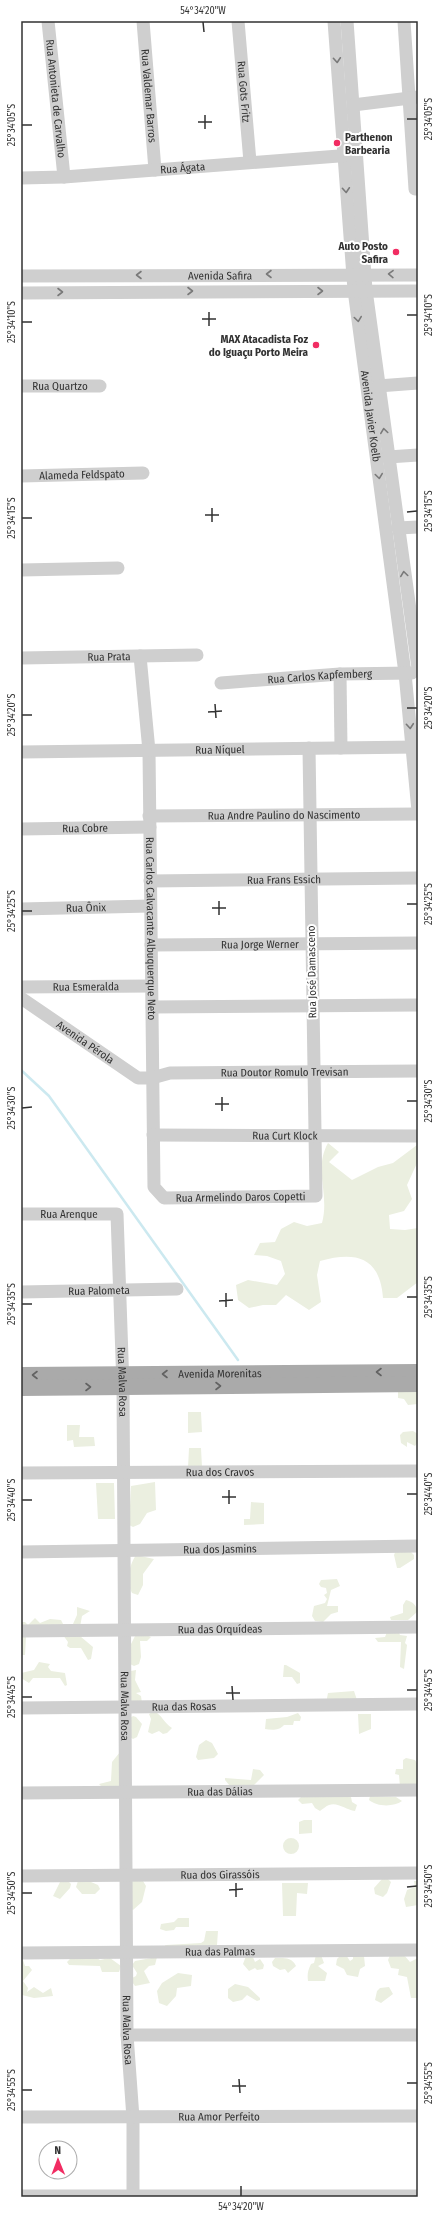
<svg xmlns="http://www.w3.org/2000/svg" width="439" height="2218" font-family="'Fira Sans Condensed',sans-serif">
<style>
.green{fill:#ebefe0}
.lines{fill:none;stroke-linecap:round;stroke-linejoin:round}
.stream{stroke:#cce9f0;stroke-width:2.5}
.minor{stroke:#cfcfcf;stroke-width:13}
.major{stroke:#aaa;stroke-width:16}
.oneway{stroke:#797979}
.oneway2{stroke:#626262}
.ticks{fill:none;stroke:#323232;stroke-width:1.5}
.poi-dot{fill:#f12c62;stroke:#fff;stroke-width:1.5}
.labels{text-anchor:middle;dominant-baseline:central;stroke-width:4;stroke-linejoin:round;paint-order:stroke}
.street-label{font-size:11px;fill:#323232;stroke:#fff}
.poi-label{font-size:11px;font-weight:bold;fill:#323232;stroke:#fff;text-anchor:end}
.neatline{fill:none;stroke:#323232;stroke-width:1.5}
.ticks-label{font-size:10px;text-anchor:middle;fill:#323232}
</style>
<rect width="100%" height="100%" fill="#fff"/>
<path class="green" d="M328,1143L339,1152L329,1162L352,1180L378,1167L393,1163L417,1145L418,1161L407,1185L412,1199L404,1211L389,1215L390,1229L405,1230L418,1228V1282L397,1298H383C380,1257 356,1251 320,1261L317,1275L321,1302L309,1310L286,1295L276,1305H263L249,1308L238,1300L236,1285L248,1280L277,1285L285,1274L281,1261L267,1256L254,1255L260,1243L275,1242L281,1229L294,1222L307,1226L322,1223C330,1193 313,1170 328,1143Z
M418,1387V1404L408,1405L404,1399L398,1398V1392Z
M188,1412H201L202,1432L188,1433Z
M67,1425H80L79,1437H94L95,1446L74,1447L73,1440L67,1441Z
M413,1431L418,1434V1442L415,1446L407,1442V1447L401,1443L400,1435L403,1432Z
M189,1448H201L202,1467L188,1468Z
M155,1482L156,1510L147,1513L140,1524L133,1527L129,1525L131,1486Z
M96,1483H114L115,1519H98Z
M251,1502L264,1503V1524L244,1525V1519H250Z
M396,1550H409L414,1555V1559L400,1568H397L394,1555Z
M136,1555L154,1559L143,1574V1585L138,1595L132,1593C126,1582 129,1565 136,1555Z
M337,1579L340,1586L331,1590L327,1606H338V1612L331,1614L323,1622L315,1621L312,1616L314,1606L325,1603L327,1599L324,1595L327,1593L326,1588L321,1587L319,1584L321,1580Z
M406,1600C413,1602 417,1605 417,1612L408,1620H391L390,1617L403,1613V1605Z
M77,1607L90,1611L82,1616L80,1627L26,1637L25,1655H21V1622H25L28,1625L35,1618L40,1623L50,1619L61,1620L63,1624H73L77,1615Z
M74,1631L93,1647L91,1659L88,1660L81,1648H70L67,1646L68,1642L63,1635Z
M398,1631L400,1635L407,1636L405,1643L407,1645L404,1669L400,1667L401,1642H378L375,1638L385,1637L387,1632Z
M144,1634L151,1637L147,1641H140L141,1657L139,1664L134,1666L130,1664L128,1650L135,1636Z
M39,1662L50,1664L48,1667L51,1671L65,1673L67,1685L65,1686L60,1678H33L29,1683L21,1678V1673L34,1670Z
M284,1665H286L300,1673V1683L297,1684L292,1677H283Z
M136,1670L135,1680L141,1692L136,1693L141,1696L142,1703L131,1704V1671Z
M354,1691L357,1700L326,1703L328,1693Z
M154,1711C162,1715 164,1723 172,1728L167,1733L163,1734L159,1731L152,1734L148,1732L151,1719L149,1714Z
M298,1713L301,1717L300,1721H294L293,1725H284C279,1731 271,1730 265,1729L266,1719L287,1717Z
M358,1714H371V1729L359,1734Z
M133,1716L136,1717L142,1724L137,1737L133,1739L130,1737L129,1719Z
M206,1740L212,1743L218,1754L214,1758L198,1760L196,1757L199,1745Z
M120,1752L119,1787H102L99,1784L111,1781L112,1762Z
M406,1758L415,1760L418,1765V1786L400,1787L399,1775L395,1774L396,1769H403V1760Z
M253,1769L260,1770L264,1775L254,1785L230,1786L225,1780V1778L251,1780Z
M344,1796L351,1797L352,1802L357,1805L355,1811C346,1810 338,1802 329,1805C326,1806 323,1809 320,1811L315,1808L312,1803L302,1804L298,1800L301,1797Z
M370,1796L396,1797L402,1801C394,1807 377,1807 369,1800Z
M304,1820H312V1833L299,1834V1822Z
M283 1846a8 8 0 1 1 16 0a8 8 0 1 1-16 0Z
M382,1879H388L391,1882L387,1893L383,1897L375,1894L374,1888Z
M78,1881L91,1882L98,1885L100,1889L95,1894H82L76,1887Z
M132,1881H143L146,1886L142,1902L133,1910L131,1909Z
M414,1881H418V1905L406,1907L404,1899L407,1890L415,1887Z
M60,1882H69L71,1884L70,1888L60,1899L53,1896Z
M282,1883H308L307,1894L297,1893L296,1916H283Z
M178,1918H189V1927H176L174,1930L166,1931L160,1929L161,1924L174,1922Z
M206,1931H218L217,1945L163,1947L166,1945L201,1943L204,1941Z
M391,1953L404,1955L410,1962L418,1958V1998H411L407,1977L398,1975L399,1969L391,1968L388,1960Z
M252,1955L255,1962L260,1959L264,1965L263,1969L257,1970L255,1968L249,1971L243,1964L246,1956Z
M316,1955H321L324,1963L318,1966L327,1973L325,1981H308C307,1974 308,1970 311,1964L314,1963Z
M341,1955H346L350,1961L353,1959V1955L364,1956L365,1966L360,1969L358,1977L347,1975L344,1969L336,1965L337,1959Z
M95,1957L100,1960L110,1958L121,1966L119,1972H102L100,1966L69,1965L67,1962L71,1958Z
M157,1957L155,1965L149,1966L144,1971L150,1983L135,1986L130,1979L136,1976L137,1973L132,1965L135,1961Z
M275,1958C284,1958 292,1957 296,1966L288,1973L285,1969L280,1970L273,1966L272,1962Z
M21,1959L23,1960L25,1966H29L32,1970L23,1981L28,1988L27,1992L34,1987L43,1993L51,1988L53,1996L34,1998L22,1995Z
M178,1973L192,1975L191,1986L177,1988L176,1996L167,2006L159,2003L157,1991L162,1983Z
M235,1984L248,1987L260,1998V2000L257,2001L247,1995L242,2000L233,2002L228,1998V1989Z
M389,1987L393,1994L381,2003L375,2000L377,1991L380,1988Z"/>
<g class="lines">
<path class="stream" d="M21,1070L49,1096L238,1360"/>
<g class="minor">
<path id="s1" d="M48,21L64,177"/>
<path id="s2" d="M143,21L155,170"/>
<path id="s3" d="M238,21L250,162"/>
<path id="s4" d="M334,21L354,290L405,673L418,811"/>
<path d="M347,21L366,290L418,668"/>
<path d="M404,21L415,189H418"/>
<path d="M353,105L418,97"/>
<path id="s5" d="M21,178L64,177L352,155"/>
<path id="s6" d="M21,276L418,275"/>
<path d="M21,293L418,291"/>
<path id="s7" d="M21,386H100"/>
<path d="M378,386L418,383"/>
<path d="M388,457L418,455"/>
<path id="s8" d="M21,476L143,473"/>
<path d="M398,528L418,527"/>
<path d="M21,570L118,568"/>
<path id="s9" d="M140,656L149,751L154,1187L164,1198L316,1196L309,748"/>
<path id="s10" d="M21,658L197,655"/>
<path d="M340,674L341,748"/>
<path id="s11" d="M221,683L340,674L412,673"/>
<path id="s12" d="M21,752L418,747"/>
<path id="s13" d="M149,816L418,814"/>
<path id="s14" d="M21,829L150,827"/>
<path id="s15" d="M150,881L418,878"/>
<path id="s16" d="M21,909L150,906"/>
<path id="s17" d="M151,945L418,943"/>
<path id="s18" d="M21,987L151,986"/>
<path id="s19" d="M21,998L138,1078H152L170,1073L418,1071"/>
<path d="M152,1007L418,1005"/>
<path id="s20" d="M153,1135L418,1136"/>
<path id="s21" d="M21,1214H117L123,1387L127,2035L133,2118V2197"/>
<path id="s22" d="M21,1292L177,1289"/>
<path id="s23" d="M21,1473L418,1471"/>
<path id="s24" d="M21,1552L418,1546"/>
<path id="s25" d="M21,1631L418,1627"/>
<path id="s26" d="M21,1708L418,1704"/>
<path id="s27" d="M21,1793L418,1790"/>
<path id="s28" d="M21,1876L418,1873"/>
<path id="s29" d="M21,1953L418,1950"/>
<path d="M127,2035H418"/>
<path id="s30" d="M21,2117L418,2116"/>
<path d="M21,2196H418"/>
</g>
<g class="major">
<path id="s31" d="M21,1375L418,1372"/>
<path d="M21,1388L418,1384"/>
</g>
</g>
<defs><path id="oneway-chevron" d="M-2-3.5L2.5 0L-2 3.5" fill="none" stroke-width="1.6" stroke-linecap="round" stroke-linejoin="round"/></defs>
<g class="oneway">
<use href="#oneway-chevron" transform="translate(337 60) rotate(86)"/>
<use href="#oneway-chevron" transform="translate(346 190) rotate(86)"/>
<use href="#oneway-chevron" transform="translate(269 274) rotate(180)"/>
<use href="#oneway-chevron" transform="translate(391 274) rotate(-179)"/>
<use href="#oneway-chevron" transform="translate(139 275) rotate(180)"/>
<use href="#oneway-chevron" transform="translate(190 291)"/>
<use href="#oneway-chevron" transform="translate(320 291)"/>
<use href="#oneway-chevron" transform="translate(60 292)"/>
<use href="#oneway-chevron" transform="translate(358 319) rotate(82)"/>
<use href="#oneway-chevron" transform="translate(384 431) rotate(-98)"/>
<use href="#oneway-chevron" transform="translate(379 476) rotate(82)"/>
<use href="#oneway-chevron" transform="translate(404 574) rotate(-98)"/>
<use href="#oneway-chevron" transform="translate(410 726) rotate(85)"/>
</g>
<g class="oneway2">
<use href="#oneway-chevron" transform="translate(379 1372) rotate(180)"/>
<use href="#oneway-chevron" transform="translate(165 1374) rotate(180)"/>
<use href="#oneway-chevron" transform="translate(35 1375) rotate(180)"/>
<use href="#oneway-chevron" transform="translate(218 1386)"/>
<use href="#oneway-chevron" transform="translate(88 1387)"/>
</g>
<path class="ticks" d="M203,22L204,32M205,115V129M407,119H417M198,122H212M22,125H32M209,312V326M407,315H417M202,319H216M22,322H32M212,508V522M407,512L417,511M205,515H219M22,518H32M215,704L216,718M407,708H417M208,712L222,711M22,715H32M219,901V915M407,904H417M212,908H226M22,911H32M222,1097V1111M407,1101H417M215,1104H229M22,1108L32,1107M226,1293V1307M407,1297H417M219,1301L233,1300M22,1304H32M229,1490V1504M407,1494H417M222,1497H236M22,1500H32M232,1686L233,1700M407,1690H417M226,1693H240M22,1697H32M236,1883V1897M407,1887L417,1886M229,1890L243,1889M22,1893H32M239,2079L240,2093M407,2083H417M232,2086H246M22,2090H32M241,2186V2196"/>
<g class="poi-dot">
<circle cx="337" cy="143" r="4"/>
<circle cx="396" cy="252" r="4"/>
<circle cx="316" cy="345" r="4"/>
</g>
<g class="labels">
<g class="street-label">
<text stroke="none"><textPath href="#s3" startOffset="71">Rua Gots Fritz</textPath></text>
<text stroke="none"><textPath href="#s2" startOffset="75">Rua Valdemar Barros</textPath></text>
<text stroke="none"><textPath href="#s1" startOffset="78">Rua Antonieta de Carvalho</textPath></text>
<text stroke="none"><textPath href="#s5" startOffset="162">Rua Ágata</textPath></text>
<text stroke="none"><textPath href="#s6" startOffset="199">Avenida Safira</textPath></text>
<text stroke="none"><textPath href="#s7" startOffset="39">Rua Quartzo</textPath></text>
<text stroke="none"><textPath href="#s4" startOffset="397">Avenida Javier Koelb</textPath></text>
<text stroke="none"><textPath href="#s8" startOffset="61">Alameda Feldspato</textPath></text>
<text stroke="none"><textPath href="#s10" startOffset="88">Rua Prata</textPath></text>
<text stroke="none"><textPath href="#s11" startOffset="99">Rua Carlos Kapfemberg</textPath></text>
<text stroke="none"><textPath href="#s12" startOffset="199">Rua Níquel</textPath></text>
<text stroke="none"><textPath href="#s13" startOffset="135">Rua Andre Paulino do Nascimento</textPath></text>
<text stroke="none"><textPath href="#s14" startOffset="64">Rua Cobre</textPath></text>
<text stroke="none"><textPath href="#s15" startOffset="134">Rua Frans Essich</textPath></text>
<text stroke="none"><textPath href="#s16" startOffset="65">Rua Ônix</textPath></text>
<text stroke="none"><textPath href="#s9" startOffset="273">Rua Carlos Calvacante Albuquerque Neto</textPath></text>
<text stroke="none"><textPath href="#s17" startOffset="109">Rua Jorge Werner</textPath></text>
<text transform="translate(312 972) rotate(-91)">Rua José Damasceno</text>
<text stroke="none"><textPath href="#s18" startOffset="65">Rua Esmeralda</textPath></text>
<text stroke="none"><textPath href="#s19" startOffset="78">Avenida Pérola</textPath></text>
<text stroke="none"><textPath href="#s19" startOffset="289">Rua Doutor Romulo Trevisan</textPath></text>
<text stroke="none"><textPath href="#s20" startOffset="132">Rua Curt Klock</textPath></text>
<text stroke="none"><textPath href="#s9" startOffset="623">Rua Armelindo Daros Copetti</textPath></text>
<text stroke="none"><textPath href="#s21" startOffset="48">Rua Arenque</textPath></text>
<text stroke="none"><textPath href="#s22" startOffset="78">Rua Palometa</textPath></text>
<text stroke="none"><textPath href="#s31" startOffset="199">Avenida Morenitas</textPath></text>
<text stroke="none"><textPath href="#s21" startOffset="264">Rua Malva Rosa</textPath></text>
<text stroke="none"><textPath href="#s23" startOffset="199">Rua dos Cravos</textPath></text>
<text stroke="none"><textPath href="#s24" startOffset="199">Rua dos Jasmins</textPath></text>
<text stroke="none"><textPath href="#s25" startOffset="199">Rua das Orquídeas</textPath></text>
<text stroke="none"><textPath href="#s21" startOffset="588">Rua Malva Rosa</textPath></text>
<text stroke="none"><textPath href="#s26" startOffset="163">Rua das Rosas</textPath></text>
<text stroke="none"><textPath href="#s27" startOffset="199">Rua das Dálias</textPath></text>
<text stroke="none"><textPath href="#s28" startOffset="199">Rua dos Girassóis</textPath></text>
<text stroke="none"><textPath href="#s29" startOffset="199">Rua das Palmas</textPath></text>
<text stroke="none"><textPath href="#s21" startOffset="912">Rua Malva Rosa</textPath></text>
<text stroke="none"><textPath href="#s30" startOffset="198">Rua Amor Perfeito</textPath></text>
</g>
<g class="poi-label">
<text x="345" y="137" text-anchor="start">Parthenon<tspan x="345" dy="13">Barbearia</tspan></text>
<text x="388" y="246">Auto Posto<tspan x="388" dy="13">Safira</tspan></text>
<text x="308" y="339">MAX Atacadista Foz<tspan x="308" dy="13">do Iguaçu Porto Meira</tspan></text>
</g>
</g>
<rect width="439" height="2218" fill="none" stroke="#ffffff" stroke-width="44"/>
<g transform="translate(58 2160) rotate(359)"><circle r="19" fill="#ffffff" stroke="#adadad"/>
<path d="M0-3L7 15L0 10L-7 15Z" fill="#f12c62"/>
<text y="-6" font-size="11" font-weight="bold" text-anchor="middle" fill="#323232">N</text>
</g>
<rect x="22" y="22" width="395" height="2174" class="neatline"/>
<g class="ticks-label">
<text x="203" y="14">54°34'20"W</text>
<text transform="translate(428 119) rotate(-90)" y="4">25°34'05"S</text>
<text transform="translate(11 125) rotate(-90)" y="4">25°34'05"S</text>
<text transform="translate(428 315) rotate(-90)" y="4">25°34'10"S</text>
<text transform="translate(11 322) rotate(-90)" y="4">25°34'10"S</text>
<text transform="translate(428 511) rotate(-90)" y="4">25°34'15"S</text>
<text transform="translate(11 518) rotate(-90)" y="4">25°34'15"S</text>
<text transform="translate(428 708) rotate(-90)" y="4">25°34'20"S</text>
<text transform="translate(11 715) rotate(-90)" y="4">25°34'20"S</text>
<text transform="translate(428 904) rotate(-90)" y="4">25°34'25"S</text>
<text transform="translate(11 911) rotate(-90)" y="4">25°34'25"S</text>
<text transform="translate(428 1101) rotate(-90)" y="4">25°34'30"S</text>
<text transform="translate(11 1108) rotate(-90)" y="4">25°34'30"S</text>
<text transform="translate(428 1297) rotate(-90)" y="4">25°34'35"S</text>
<text transform="translate(11 1304) rotate(-90)" y="4">25°34'35"S</text>
<text transform="translate(428 1494) rotate(-90)" y="4">25°34'40"S</text>
<text transform="translate(11 1500) rotate(-90)" y="4">25°34'40"S</text>
<text transform="translate(428 1690) rotate(-90)" y="4">25°34'45"S</text>
<text transform="translate(11 1697) rotate(-90)" y="4">25°34'45"S</text>
<text transform="translate(428 1886) rotate(-90)" y="4">25°34'50"S</text>
<text transform="translate(11 1893) rotate(-90)" y="4">25°34'50"S</text>
<text transform="translate(428 2083) rotate(-90)" y="4">25°34'55"S</text>
<text transform="translate(11 2090) rotate(-90)" y="4">25°34'55"S</text>
<text x="241" y="2210">54°34'20"W</text>
</g>
</svg>
